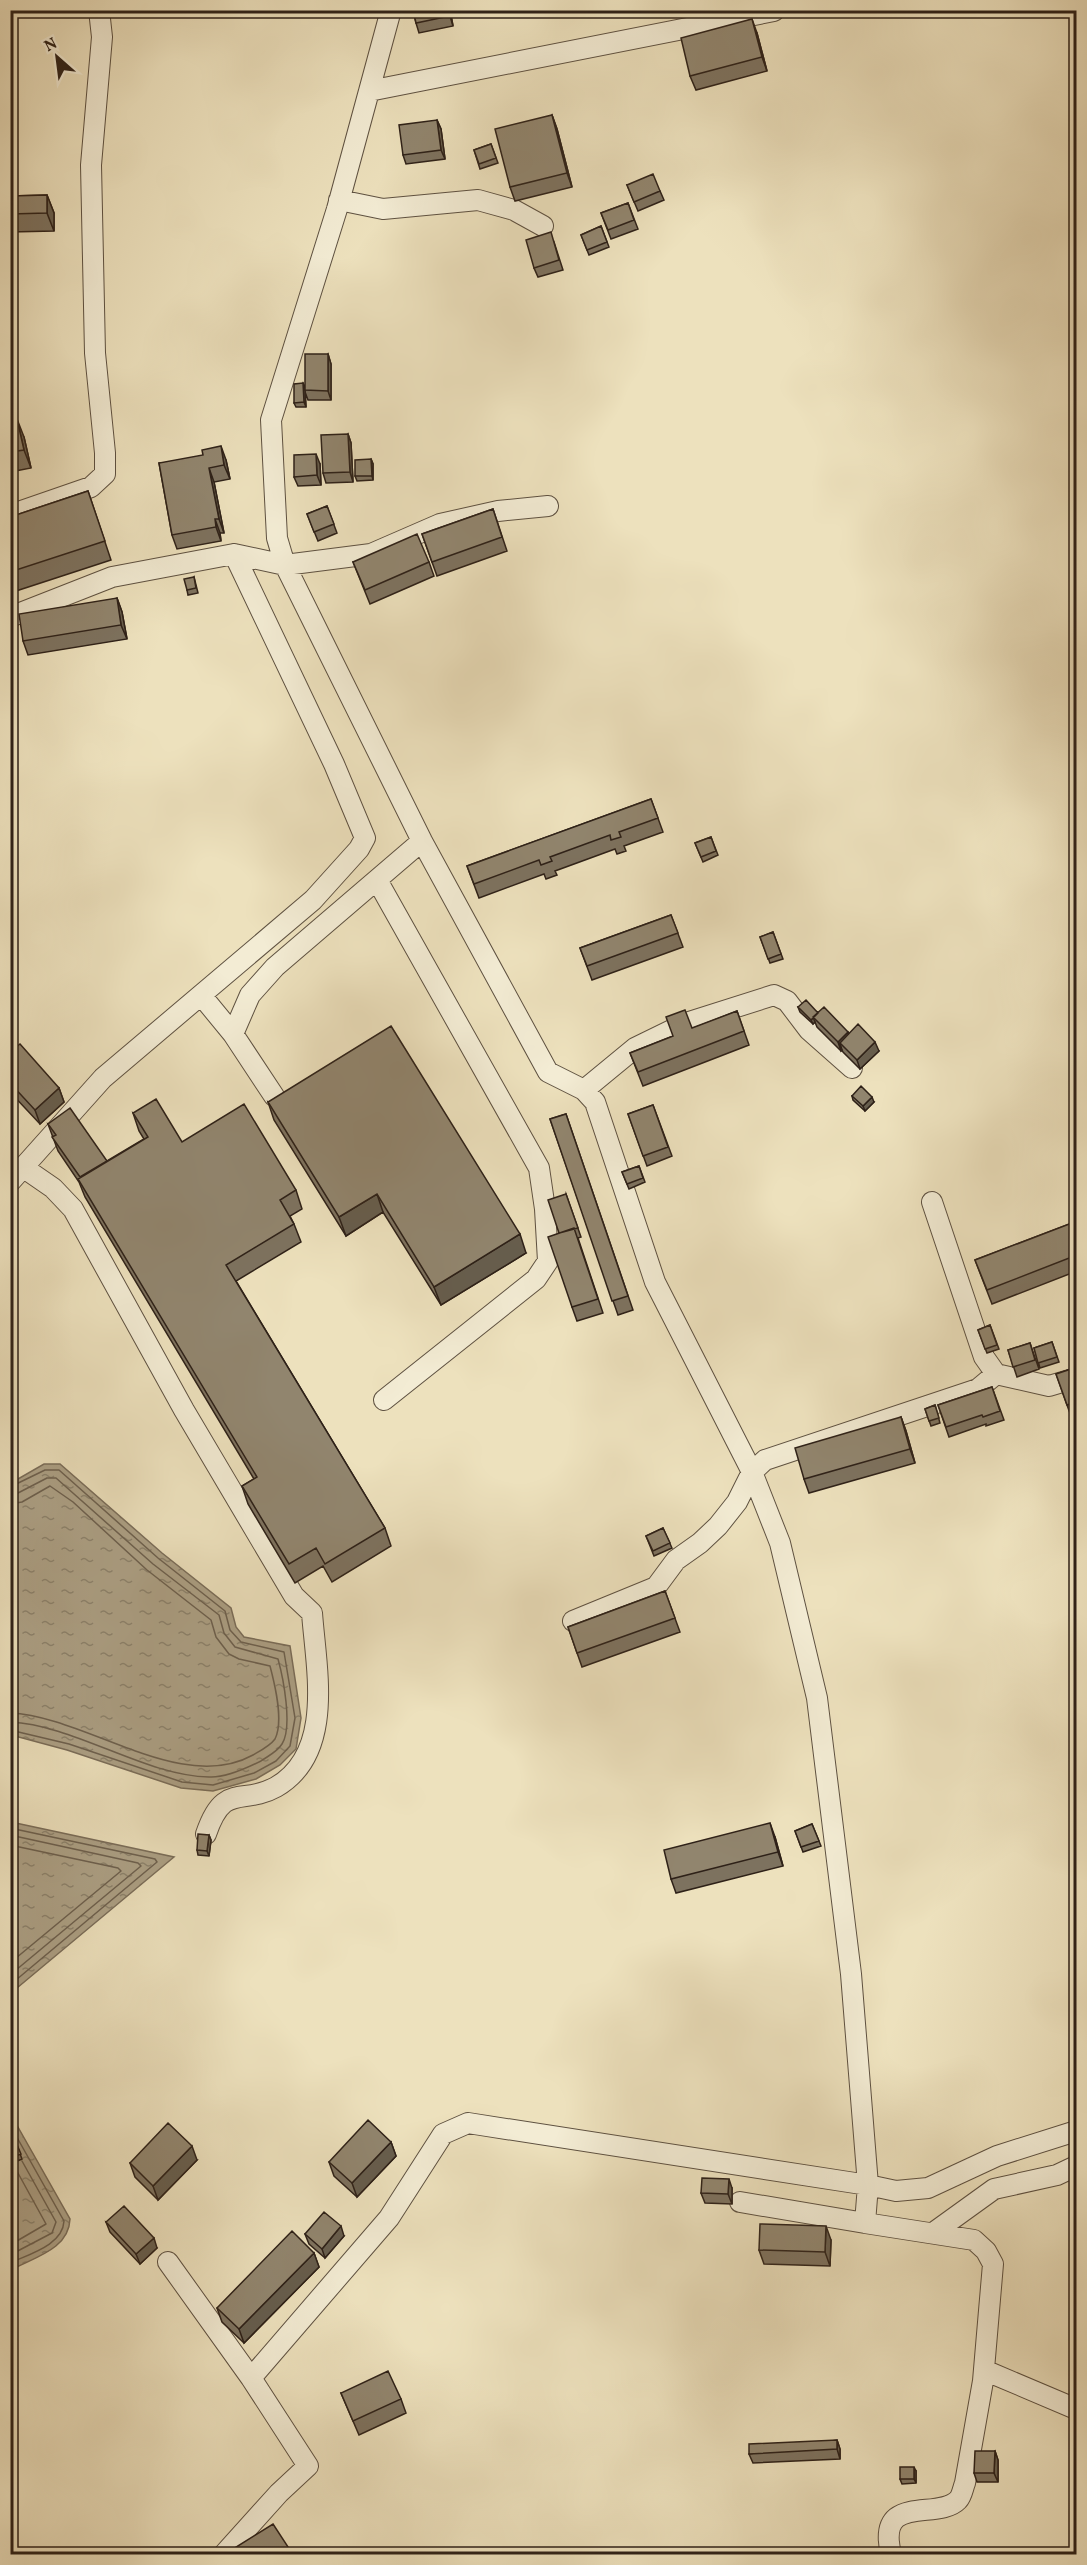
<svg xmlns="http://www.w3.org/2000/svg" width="1087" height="2565" font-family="Vollkorn,serif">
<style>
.water{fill:url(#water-ripples);stroke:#7a6d59;stroke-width:1.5}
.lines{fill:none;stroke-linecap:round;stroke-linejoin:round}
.shore{stroke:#6d604e;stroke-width:1.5}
.minor-casing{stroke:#5e5141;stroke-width:22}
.minor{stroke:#f3ecd4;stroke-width:20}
.wall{fill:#7d725f;stroke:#2e2118;stroke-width:1.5}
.shaded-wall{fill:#665d4d;stroke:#2e2118;stroke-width:1.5}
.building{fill:#91856e;stroke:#2e2118;stroke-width:1.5}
</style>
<defs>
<pattern id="water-ripples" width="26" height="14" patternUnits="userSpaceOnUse" patternTransform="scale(1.5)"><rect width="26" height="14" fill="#aca085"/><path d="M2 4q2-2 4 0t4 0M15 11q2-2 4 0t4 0" fill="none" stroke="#8c826c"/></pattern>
</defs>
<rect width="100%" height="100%" fill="#ede1bd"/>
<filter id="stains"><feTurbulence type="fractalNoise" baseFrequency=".00333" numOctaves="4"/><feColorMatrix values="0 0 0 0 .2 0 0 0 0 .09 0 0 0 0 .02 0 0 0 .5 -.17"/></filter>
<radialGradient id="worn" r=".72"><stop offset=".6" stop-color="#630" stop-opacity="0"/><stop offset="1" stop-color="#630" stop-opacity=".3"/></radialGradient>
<path class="water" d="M44,1464H60L162,1553L231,1608L236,1627L244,1637L290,1646L301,1718L296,1749L280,1765L256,1779L213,1791L181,1788L67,1750L11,1735V1483Z
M11,1822L174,1857L11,1993L10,1822Z
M10,2113L70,2219C69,2249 35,2257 11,2270Z"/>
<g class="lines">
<path class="shore" d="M10,1487L45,1470H59L158,1558L225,1611L230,1630L241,1642L284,1652L295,1718L290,1746L276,1761L254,1773L213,1785L182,1782L69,1744L10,1730
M10,1495L18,1493L47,1478H56L153,1564L219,1615L224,1633L235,1647L278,1659C283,1677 293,1727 282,1744C277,1752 268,1756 261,1761C247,1768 224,1778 209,1777C145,1776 75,1725 10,1722
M10,1504L22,1502L50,1486L73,1502L147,1570L211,1620L216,1637L229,1654L239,1659L270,1666C275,1685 284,1721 275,1739C270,1746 260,1751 253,1755C181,1795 86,1716 10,1713
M10,1828L155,1859L157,1862L10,1985
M10,1835L138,1863L141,1866L10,1975
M10,1845L118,1868L121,1871L10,1963
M10,2125L64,2221C63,2245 29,2254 10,2263
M10,2245L46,2224L13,2164
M10,2255L52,2233L56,2222L22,2161"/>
<g class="minor-casing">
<path id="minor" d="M369,91L774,11
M339,200L383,209L478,200L514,210L543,226
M10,515L91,487L105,474V453L95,353L91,165L102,37L99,10
M10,617L112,577L234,554L285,565L371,554L440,524L498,511L548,506
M377,880L539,1168L545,1209L548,1261L536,1279L384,1400
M201,995L233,1034
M584,1090L635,1048L686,1023L774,995L787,1001L809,1030L852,1068
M274,1096L233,1034L250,995L275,967L422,841
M24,1168L53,1188L73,1209L184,1410L294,1596L312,1613C316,1668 335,1753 276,1787C242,1806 224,1781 206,1834
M10,1182L103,1078L313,900L359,849L365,838L334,764L234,554
M996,1374L1049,1386L1076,1378
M573,1621L656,1587L676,1560L700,1543L718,1526L737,1502L752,1472L765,1460L978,1389L996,1374L984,1357L932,1202
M740,2202L865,2223
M933,2233L994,2189L1057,2175L1076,2166
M168,2262L251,2378L389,2218L443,2134L468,2123L868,2185L851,1974L817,1698L780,1543L752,1472L655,1282L595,1102L584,1090L548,1072L422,841L285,565L277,538L271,420L337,209L391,10
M984,2370L1076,2409
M224,2554L279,2493L308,2466L251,2378
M891,2554C876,2492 938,2521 958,2500C962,2496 963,2488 965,2483L983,2381L993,2264L986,2251L974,2240L865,2223L868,2185L896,2191L928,2188L997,2156L1076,2131"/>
</g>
<use href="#minor" class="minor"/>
</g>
<path class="wall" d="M413,10H450L453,26L419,33L416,23Z
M757,33L767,71L696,90L690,76Z
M552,115L557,129L572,187L515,201L510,187Z
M437,120L441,129L445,159L406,164L403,155Z
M491,144L498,163L480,169L474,150Z
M627,185L660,191L664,200L638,211Z
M47,195L54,213V231L10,232V196Z
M628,203L638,229L611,239L601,213Z
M601,226L609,247L589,255L581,235Z
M554,242L563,270L538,277L534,268Z
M328,354L331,364V400H308L305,392L306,407H296L294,403L303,383L305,387Z
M10,420L24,437L31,468L10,472Z
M348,434L351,443L353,482L326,483L323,473Z
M371,459L373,464V480L357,481L355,476Z
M226,460L230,479L214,482L224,533H220L221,541L177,549L172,535L159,463Z
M320,464L321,485L298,486L294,477Z
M88,491L111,560L16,591L11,578L10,579V517Z
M327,506L337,533L318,541L307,514Z
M493,509L507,551L437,576L422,534Z
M353,562H429L434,576L370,604Z
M194,577L198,593L188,595L187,590Z
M117,598L122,612L127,639L28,655L23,641Z
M651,799L663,832L624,846L626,851L617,854L615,849L555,871L557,875L546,879L544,874L479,898L467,866Z
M711,837L718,855L703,862L695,843Z
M671,915L683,947L592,980L580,948Z
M773,932L783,959L770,963L760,937Z
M798,1007L818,1012L849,1033L879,1051L860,1069L843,1052L842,1050L841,1051L817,1027L815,1022L813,1024L800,1012Z
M737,1011L749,1045L643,1086L630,1053Z
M10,1052L59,1088L64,1102L40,1124L10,1092Z
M852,1096L874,1102L865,1111L853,1100Z
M268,1102L526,1253L441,1305L383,1212L346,1236L274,1120Z
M653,1105L672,1156L647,1166L628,1114Z
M133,1113L182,1142L296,1190L302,1209L290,1216L294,1224L301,1242L236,1281L385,1528L391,1546L332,1582L323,1566L295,1583L248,1504L242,1486L254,1479L85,1197L79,1182L58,1151L48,1124L107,1161L144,1139L139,1131Z
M566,1114L633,1310L618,1315L550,1119Z
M639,1166L645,1182L629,1189L622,1172Z
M566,1194L581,1237L578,1238L603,1313L577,1321L572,1307L559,1233Z
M1077,1221V1271L992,1304L975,1260Z
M990,1325L999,1349L987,1353L978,1330Z
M1052,1342L1059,1362L1040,1368L1034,1348Z
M1030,1343L1039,1369L1017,1377L1008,1350Z
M1077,1367V1417L1072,1419L1056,1374Z
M992,1387L1004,1420L986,1426V1424L949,1437L938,1405Z
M935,1405L940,1423L931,1426L925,1409Z
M901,1417L906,1431L915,1463L809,1493L804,1479Z
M663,1528L672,1548L654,1556L646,1536Z
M665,1591L680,1632L582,1667L568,1627Z
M812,1824L821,1846L803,1852L795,1831Z
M209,1835L211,1840L209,1856L198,1855L197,1850Z
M775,1837L783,1866L676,1893L671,1879Z
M15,2140L22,2159L10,2164V2142Z
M391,2142L396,2156L357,2197L334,2176L329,2162Z
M197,2160L158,2200L135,2177L130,2163Z
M732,2188V2204L705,2203L701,2193Z
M106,2222L157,2248L140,2264L110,2232Z
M305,2234L344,2236L325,2258L309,2244Z
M831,2240L830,2266L764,2264L759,2250Z
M314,2253L319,2267L244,2343L222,2322L217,2308Z
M341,2393L401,2399L406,2413L359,2435Z
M837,2440L840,2449V2459L753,2463L749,2454Z
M995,2451L998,2460V2482H977L974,2473Z
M916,2471V2483L902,2484L900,2479Z"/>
<path class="shaded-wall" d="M449,10H450L453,26L450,16Z
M752,19L757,33L767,71L762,57Z
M552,115L557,129L572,187L567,173Z
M437,120L441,129L445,159L441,150Z
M47,195L54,213V231L47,213Z
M328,354L331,364V400L328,391Z
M303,383L305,388L306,407L304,402Z
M17,419L24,437L31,468L24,450Z
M348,434L351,443L353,482L350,472Z
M221,446L226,460L230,479L224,465Z
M316,454L320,464L321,485L317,475Z
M371,459L373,464V480L372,476Z
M209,468L214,482L224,533L219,519Z
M215,519L220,533L221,541L216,527Z
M117,598L122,612L127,639L121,625Z
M818,1013L813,1017L815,1022L813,1024L811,1020Z
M848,1032L852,1041L840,1043L842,1050L841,1051L838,1042Z
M875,1042L879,1051L860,1069L857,1060Z
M59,1088L64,1102L40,1124L35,1110Z
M872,1097L874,1102L865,1111L863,1106Z
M377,1194L383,1212L346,1236L339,1217Z
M520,1234L526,1253L441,1305L434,1287Z
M901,1417L906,1431L915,1463L910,1449Z
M770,1823L775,1837L783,1866L778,1852Z
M209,1835L211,1840L209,1856L207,1851Z
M391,2142L396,2156L357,2197L352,2183Z
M192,2146L197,2160L158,2200L153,2186Z
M729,2179L732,2188V2204L728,2194Z
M341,2226L344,2236L325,2258L322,2249Z
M826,2226L831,2240L830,2266L825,2252Z
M154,2238L157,2248L140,2264L136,2254Z
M314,2253L319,2267L244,2343L239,2329Z
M837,2440L840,2449V2459L837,2449Z
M995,2451L998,2460V2482L994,2473Z
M914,2467L916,2471V2483L914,2479Z
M290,2550L291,2554H282Z"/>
<path class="building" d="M413,10H449L450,16L416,23Z
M752,19L762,57L690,76L681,38Z
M552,115L567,173L510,187L495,129Z
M437,120L441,150L403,155L399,125Z
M491,144L496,158L479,164L474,150Z
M653,174L660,191L634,202L627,185Z
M47,195V213L10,214V196Z
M628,203L634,220L608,230L601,213Z
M601,226L607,242L587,250L581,235Z
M551,232L559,260L534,268L526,240Z
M305,354H328V391L305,390Z
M303,383L304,402L294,403V384Z
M17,419L24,450L10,452V420Z
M348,434L350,472L323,473L321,435Z
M221,446L224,465L209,468L219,519H215L216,527L172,535L159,463L203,455L202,450Z
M316,454L317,475L294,477V455Z
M371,459L372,476H355V460Z
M88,491L105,541L10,572V517Z
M327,506L334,524L314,532L307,514Z
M493,509L502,537L432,562L422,534Z
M417,534L429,562L365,590L353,562Z
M194,577L196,588L187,590L184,579Z
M117,598L121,625L23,641L19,614Z
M651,799L658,818L619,832L621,837L611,840L610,835L550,857L552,861L541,865L539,860L474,884L467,866Z
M711,837L716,851L701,857L695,843Z
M671,915L678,933L587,966L580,948Z
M773,932L781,954L768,959L760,937Z
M806,1000L818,1013L811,1020L798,1007Z
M824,1007L848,1032L838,1042L813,1017Z
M685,1010L692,1028L737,1011L744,1031L638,1072L630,1053L673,1036L666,1017Z
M858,1024L875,1042L857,1060L840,1043Z
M391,1026L520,1234L434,1287L377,1194L339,1217L268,1102Z
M20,1044L59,1088L35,1110L10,1083V1052Z
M861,1086L872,1097L863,1106L852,1096Z
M156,1099L182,1142L244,1104L296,1190L280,1200L294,1224L226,1265L385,1528L325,1564L316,1548L289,1564L242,1486L257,1477L78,1179L148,1137L133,1113Z
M653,1105L668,1147L643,1156L628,1114Z
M70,1108L107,1161L80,1177L52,1137L56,1135L48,1124Z
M566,1114L628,1296L612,1301L550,1119Z
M639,1166L643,1178L627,1184L622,1172Z
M566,1194L578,1228L559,1233L548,1200Z
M1077,1221V1255L987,1290L975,1260Z
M574,1228L598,1299L572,1307L548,1237Z
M990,1325L997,1345L985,1349L978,1330Z
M1052,1342L1057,1357L1038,1363L1034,1348Z
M1030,1343L1035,1360L1013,1367L1008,1350Z
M1077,1367V1402L1067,1405L1056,1374Z
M992,1387L1000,1411L983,1417L982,1415L946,1427L938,1405Z
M935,1405L939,1418L929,1421L925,1409Z
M901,1417L910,1449L804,1479L795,1448Z
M663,1528L670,1543L653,1551L646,1536Z
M665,1591L675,1618L577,1653L568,1627Z
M770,1823L778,1852L671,1879L664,1850Z
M812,1824L819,1841L801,1847L795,1831Z
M198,1834L209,1835L207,1851L197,1850Z
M368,2120L391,2142L352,2183L329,2162Z
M168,2123L192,2146L153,2186L130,2163Z
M15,2140L21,2154L10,2158V2142Z
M702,2178L729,2179L728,2194L701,2193Z
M124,2206L154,2238L136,2254L106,2222Z
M324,2212L341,2226L322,2249L305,2234Z
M760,2224L826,2226L825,2252L759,2250Z
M292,2231L314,2253L239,2329L217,2308Z
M388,2371L401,2399L353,2421L341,2393Z
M837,2440V2449L749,2454V2444Z
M975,2451H995L994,2473H974Z
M900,2467H914V2479H900Z
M273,2524L290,2550L282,2554H225Z"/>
<rect width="1087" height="2565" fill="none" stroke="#ede1bd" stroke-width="36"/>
<rect x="12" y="12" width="1063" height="2541" fill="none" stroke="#2e2118" stroke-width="3"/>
<rect x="18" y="18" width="1051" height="2529" fill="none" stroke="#2e2118" stroke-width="1.5"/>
<g transform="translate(57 57) rotate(332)" stroke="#f3ecd4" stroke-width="4.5" paint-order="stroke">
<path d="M0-4.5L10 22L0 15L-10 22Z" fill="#2e2118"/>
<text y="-9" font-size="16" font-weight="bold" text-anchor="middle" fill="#2e2118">N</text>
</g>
<rect width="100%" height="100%" filter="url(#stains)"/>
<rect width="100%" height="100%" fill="url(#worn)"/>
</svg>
